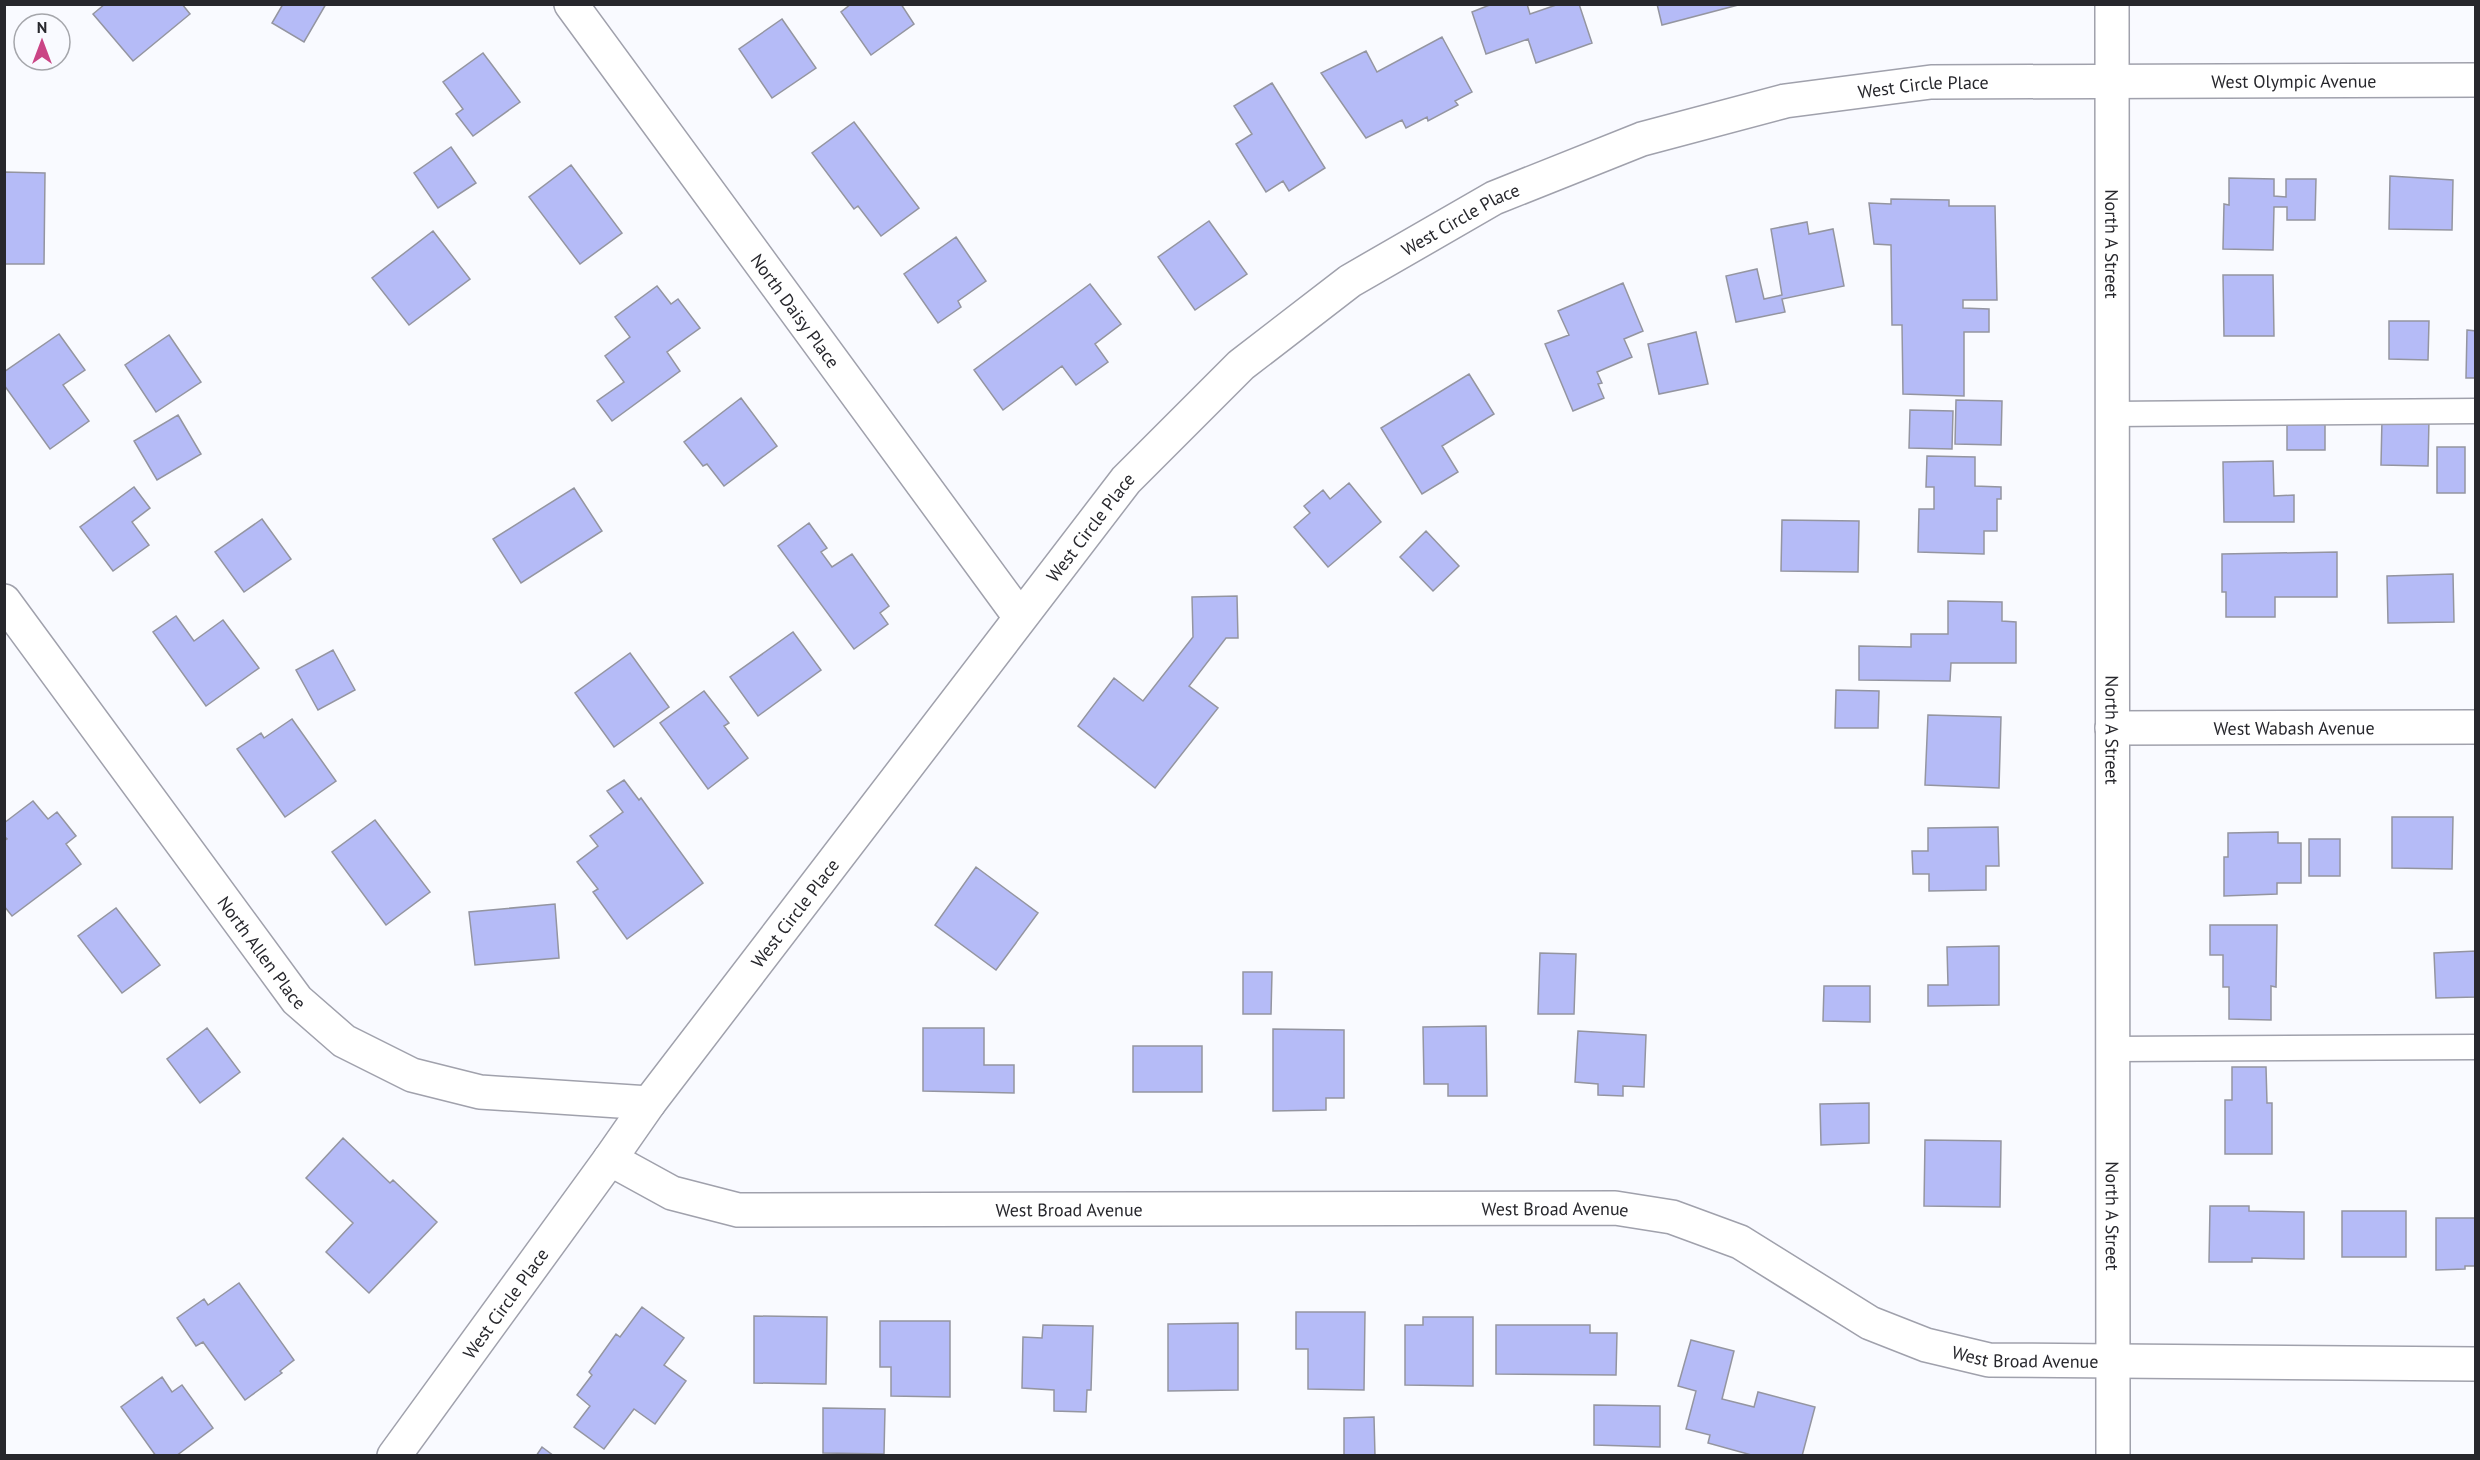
<svg xmlns="http://www.w3.org/2000/svg" width="2480" height="1460" font-family="'PT Sans',sans-serif">
<style>
.building{fill:#b5bbf7;stroke:#9495a0;stroke-width:1.5}
.lines{fill:none;stroke-linecap:round;stroke-linejoin:round}
.service-casing{stroke:#a0a1ac;stroke-width:27}
.minor-casing{stroke:#a0a1ac;stroke-width:36}
.tertiary-casing{stroke:#a0a1ac;stroke-width:36}
.service{stroke:#fff;stroke-width:24}
.minor{stroke:#fff;stroke-width:33}
.tertiary{stroke:#fff;stroke-width:33}
.labels{text-anchor:middle;dominant-baseline:central;stroke-width:4.5;stroke-linejoin:round;paint-order:stroke}
.street-label{font-size:18px;fill:#27272c;stroke:#f9faff}
</style>
<rect width="100%" height="100%" fill="#f9faff"/>
<path class="building" d="M105,4H182L190,14L133,61L93,14Z
M283,4H326L304,42L272,23Z
M851,4H901L914,24L871,55L841,12Z
M1492,4H1527L1530,14L1559,4H1579L1592,43L1536,63L1528,39L1486,54L1472,12Z
M1657,4H1742L1662,25Z
M782,19L816,68L772,98L739,49Z
M1442,37L1472,92L1455,101L1458,105L1428,121L1427,117L1406,128L1402,120L1366,138L1321,73L1366,51L1377,72Z
M483,53L520,102L473,136L456,114L463,109L443,82Z
M1272,83L1325,168L1289,191L1283,181L1266,192L1236,144L1252,134L1234,106Z
M854,122L919,208L881,236L858,206L854,209L812,153Z
M451,147L476,183L438,208L414,173Z
M571,165L622,233L580,264L529,197Z
M4,172L45,173L44,264H4Z
M2390,176L2453,180L2452,230L2389,229Z
M2229,178L2274,179V196L2286,197V179H2316L2315,220H2287V207H2274L2273,250L2223,249L2224,204L2229,205Z
M1891,199L1949,200V206H1995L1997,300H1963V308L1989,309V332H1964V396L1903,394L1902,325H1892L1891,245L1874,244L1869,203L1891,204Z
M1209,221L1247,274L1195,310L1158,257Z
M1807,222L1809,234L1833,229L1844,286L1782,299L1785,312L1736,322L1726,276L1757,269L1764,299L1782,295L1771,229Z
M433,231L470,279L409,325L372,278Z
M956,237L986,281L958,301L961,307L938,323L904,274Z
M2223,275H2273L2274,336H2224Z
M1623,283L1643,331L1624,339L1632,357L1597,372L1602,383L1598,384L1604,398L1573,411L1545,344L1569,335L1558,311Z
M1090,284L1121,324L1095,344L1108,362L1076,385L1062,366L1003,410L974,370Z
M657,286L671,304L678,299L700,328L667,352L680,371L612,421L597,401L624,382L605,356L630,337L615,317Z
M2389,321H2429L2428,360L2389,359Z
M2467,330L2476,331V378H2466Z
M1696,332L1708,384L1659,394L1648,344Z
M59,334L85,370L63,385L89,421L50,449L4,385V372Z
M169,335L201,382L156,412L125,365Z
M1469,374L1494,414L1442,446L1458,472L1422,494L1381,428Z
M741,398L777,446L724,486L707,464L703,466L684,442Z
M1956,400L2002,401L2001,445L1955,444Z
M1910,410L1953,411L1952,449L1909,448Z
M178,415L201,454L157,480L134,441Z
M2382,419H2429L2428,466L2381,465Z
M2287,422L2325,423V450H2287Z
M2437,447H2465V493H2437Z
M1927,456L1975,457V486L2001,487V499H1997V531H1984V554L1918,552L1919,509H1934V487H1926Z
M2273,461L2274,496L2294,495V522H2224L2223,462Z
M1349,483L1381,522L1328,567L1294,527L1310,513L1304,506L1323,490L1330,499Z
M134,487L150,508L132,522L149,545L113,571L80,527Z
M574,488L602,531L521,583L493,539Z
M262,519L291,559L244,592L215,552Z
M1782,520L1859,521L1858,572L1781,571Z
M809,523L827,548L821,552L832,567L852,554L889,606L880,613L888,624L854,649L778,546Z
M1426,531L1459,566L1433,591L1400,557Z
M2337,552V597H2275V617H2226V592H2222V554Z
M2453,574L2454,622L2388,623L2387,576Z
M1237,596L1238,638H1226L1189,686L1218,708L1155,788L1078,726L1114,678L1143,701L1193,637L1192,597Z
M1948,601L2002,602V621L2016,622V663H1951L1950,681L1859,680V646L1911,647V634H1948Z
M176,616L194,641L223,620L259,668L206,706L153,632Z
M793,632L821,670L758,716L730,677Z
M333,650L355,690L318,710L296,670Z
M630,653L669,707L614,747L575,693Z
M1836,690L1879,691L1878,728H1835Z
M704,691L729,723L724,726L748,758L708,789L660,723Z
M1928,715L2001,717L1999,788L1925,785Z
M292,719L336,781L285,817L237,749L261,733L264,738Z
M624,780L639,800L641,798L703,883L627,939L593,892L598,889L577,862L598,846L590,836L623,812L607,791Z
M33,801L48,819L57,812L76,836L66,844L81,864L12,916L4,906V841L7,839L4,836V823Z
M2392,817H2453L2452,869L2392,868Z
M375,820L430,892L386,925L332,852Z
M1998,827L1999,866H1986V890L1929,891V874H1913L1912,851H1928V828Z
M2278,832V843H2301V883H2277V894L2224,896V857H2228V833Z
M2309,839H2340V876H2309Z
M976,867L1038,913L996,970L935,925Z
M555,904L559,958L475,965L469,912Z
M116,908L160,965L122,993L78,936Z
M2210,925H2277L2276,987L2271,986V1020L2229,1019V987H2223V955H2210Z
M1999,946V1005L1928,1006V985H1948L1947,947Z
M2476,951V997L2436,998L2434,953Z
M1540,953L1576,954L1574,1014H1538Z
M1243,972H1272L1271,1014H1243Z
M1824,986H1870V1022L1823,1021Z
M1486,1026L1487,1096H1448V1084H1424L1423,1027Z
M207,1028L240,1072L200,1103L167,1059Z
M923,1028H984V1065H1014V1093L923,1091Z
M1273,1029L1344,1030V1098H1326V1110L1273,1111Z
M1578,1031L1646,1035L1644,1087L1623,1086V1096L1598,1095V1084L1575,1082Z
M1133,1046H1202V1092H1133Z
M2232,1067H2266L2267,1103H2272V1154H2225V1100H2232Z
M1869,1103V1143L1821,1145L1820,1104Z
M343,1138L390,1183L393,1180L437,1222L369,1293L326,1252L353,1223L306,1178Z
M1925,1140L2001,1141L2000,1207L1924,1206Z
M2210,1206H2249V1211L2304,1212V1259L2252,1258V1262H2209Z
M2342,1211H2406V1257H2342Z
M2436,1218H2476V1266H2465V1269L2436,1270Z
M239,1283L294,1360L280,1371L282,1373L245,1400L203,1342L196,1346L177,1318L204,1299L208,1305Z
M642,1307L684,1338L664,1365L686,1381L655,1424L634,1409L604,1449L574,1427L590,1406L577,1395L592,1375L589,1372L616,1334L620,1337Z
M1296,1312H1365L1364,1390L1308,1389V1349H1296Z
M754,1316L827,1317L826,1384L754,1383Z
M1423,1317H1473V1386L1405,1385V1325H1423Z
M880,1321H950V1397L891,1396V1367H880Z
M1238,1323V1390L1168,1391V1324Z
M1043,1325L1093,1326L1091,1390H1087L1086,1412L1054,1411V1390L1022,1388L1023,1337L1042,1338Z
M1496,1325H1590V1333H1617L1616,1375L1496,1374Z
M1691,1340L1734,1351L1722,1399L1754,1407L1758,1392L1815,1407L1802,1456H1755L1708,1443L1710,1435L1686,1429L1696,1391L1678,1386Z
M162,1377L172,1392L182,1385L213,1428L176,1456H156L121,1407Z
M1594,1405L1660,1406V1447L1594,1445Z
M823,1408L885,1409L884,1454L823,1453Z
M1374,1417L1375,1456H1344V1418Z
M542,1447L554,1456H536Z"/>
<g class="lines">
<g class="service-casing">
<path id="service" d="M2112,414L2476,411
M2113,1049L2476,1047"/>
</g>
<g class="minor-casing">
<g id="minor">
<path id="s1" d="M571,4L1020,617"/>
<path id="s2" d="M4,601L297,1000L344,1041L412,1075L480,1092L649,1103"/>
<path id="s3" d="M2112,728L2476,727"/>
<path id="s4" d="M610,1159L672,1193L738,1210L1615,1208L1672,1217L1740,1242L1870,1323L1926,1345L1989,1360L2476,1364"/>
<path id="s5" d="M394,1456L610,1159L649,1103L1126,480L1241,365L1350,281L1494,198L1642,139L1785,101L1931,82L2476,80"/>
</g>
</g>
<g class="tertiary-casing">
<g id="tertiary">
<path id="s6" d="M2112,4L2113,1456"/>
</g>
</g>
<use href="#service" class="service"/>
<use href="#minor" class="minor"/>
<use href="#tertiary" class="tertiary"/>
</g>
<g class="labels">
<g class="street-label">
<text stroke="none"><textPath href="#s5" startOffset="2504">West Olympic Avenue</textPath></text>
<text stroke="none"><textPath href="#s5" startOffset="2133">West Circle Place</textPath></text>
<text stroke="none"><textPath href="#s5" startOffset="1647">West Circle Place</textPath></text>
<text stroke="none"><textPath href="#s6" startOffset="240">North A Street</textPath></text>
<text stroke="none"><textPath href="#s1" startOffset="380">North Daisy Place</textPath></text>
<text stroke="none"><textPath href="#s5" startOffset="1161">West Circle Place</textPath></text>
<text stroke="none"><textPath href="#s3" startOffset="182">West Wabash Avenue</textPath></text>
<text stroke="none"><textPath href="#s6" startOffset="726">North A Street</textPath></text>
<text stroke="none"><textPath href="#s5" startOffset="675">West Circle Place</textPath></text>
<text stroke="none"><textPath href="#s2" startOffset="436">North Allen Place</textPath></text>
<text stroke="none"><textPath href="#s4" startOffset="470">West Broad Avenue</textPath></text>
<text stroke="none"><textPath href="#s4" startOffset="956">West Broad Avenue</textPath></text>
<text stroke="none"><textPath href="#s6" startOffset="1212">North A Street</textPath></text>
<text stroke="none"><textPath href="#s5" startOffset="189">West Circle Place</textPath></text>
<text stroke="none"><textPath href="#s4" startOffset="1460">West Broad Avenue</textPath></text>
</g>
</g>
<rect width="2480" height="1460" fill="none" stroke="#27272c" stroke-width="12"/>
<g transform="translate(42 42)"><circle r="28" fill="#f9faff" stroke="#a5a6ab" stroke-width="1.5"/>
<path d="M0-4.5L10 22L0 15L-10 22Z" fill="#ca4485"/>
<text y="-9" font-size="16" font-weight="bold" text-anchor="middle" fill="#27272c">N</text>
</g>
</svg>
